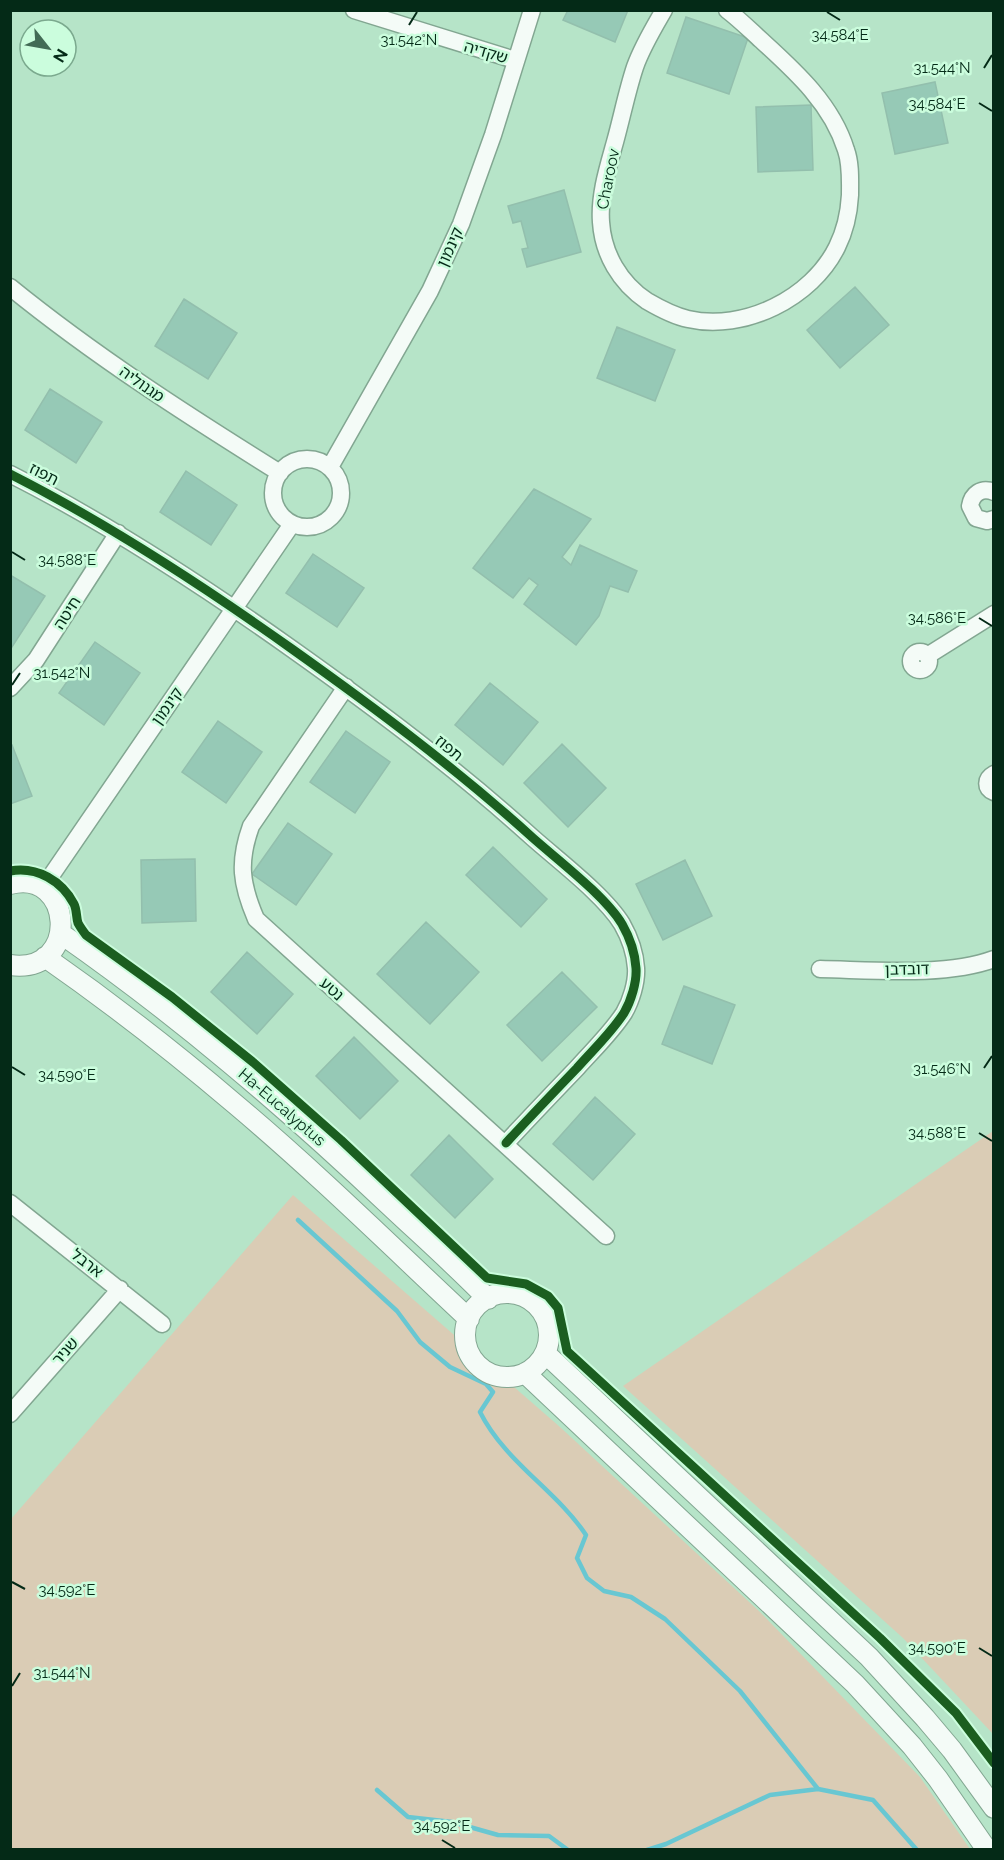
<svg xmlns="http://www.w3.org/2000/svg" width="1004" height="1860" font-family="Raleway,'Noto Sans Hebrew',sans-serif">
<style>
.green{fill:#daccb5}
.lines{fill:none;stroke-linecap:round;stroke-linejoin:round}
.stream{stroke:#68c7d2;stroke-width:4.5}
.building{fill:#96c9b6;stroke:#93bfad;stroke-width:1.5}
.minor-casing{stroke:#82a691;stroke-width:19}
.major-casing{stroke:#82a691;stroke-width:22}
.minor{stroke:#f4fbf7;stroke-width:16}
.major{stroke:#f4fbf7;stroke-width:20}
.cycleway-casing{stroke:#cbfddd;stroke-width:13}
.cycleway{stroke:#1b5e20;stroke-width:9}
.ticks{fill:none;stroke:#042a17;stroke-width:2}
.labels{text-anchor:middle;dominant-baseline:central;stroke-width:5;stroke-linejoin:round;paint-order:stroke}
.street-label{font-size:16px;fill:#042a17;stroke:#cbfddd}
.ticks-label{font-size:15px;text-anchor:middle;fill:#042a17;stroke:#cbfddd;stroke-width:5;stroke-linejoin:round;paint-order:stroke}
</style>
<rect width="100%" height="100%" fill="#b6e4c8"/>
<path class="green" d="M993,1131V1734L903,1638L623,1386Z
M293,1195L560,1427L760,1612L920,1777L970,1849H11V1519Z"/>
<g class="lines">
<path class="stream" d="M298,1220L397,1311L420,1342L450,1367L486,1384L493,1392L480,1412C505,1462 556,1490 586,1535L577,1558L587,1578L604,1591L631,1597L665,1619L740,1691L818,1789
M377,1790L408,1817L452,1822L498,1835L549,1836L568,1850
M647,1850L666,1844L770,1795L818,1789L873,1800L917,1850"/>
</g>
<path class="building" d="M568,10H628L615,42L563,20Z
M686,17L748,38L729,94L667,73Z
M935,82L948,143L895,154L882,93Z
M811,105L813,170L758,172L756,107Z
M564,190L581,252L527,267L522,249L528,248L521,221L513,223L508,206Z
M855,287L889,325L840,368L807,330Z
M184,299L237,333L208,379L155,346Z
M617,327L675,350L655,401L597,378Z
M50,389L102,422L76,463L25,430Z
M186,471L237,505L211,545L160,512Z
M534,489L591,519L562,557L571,565L580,545L637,571L628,592L610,586L599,616L576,645L524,604L538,585L529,578L513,598L473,568Z
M313,554L364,588L337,627L286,593Z
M10,575L45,596L10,650Z
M95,642L140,673L104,725L59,693Z
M490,683L538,722L503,765L455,725Z
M218,721L262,752L226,803L182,772Z
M346,731L390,762L355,813L310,782Z
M562,744L606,788L568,827L524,783Z
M12,745L32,796L10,804V746Z
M288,823L332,854L296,905L252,874Z
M493,847L547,899L521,927L466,875Z
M195,859L196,921L142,923L141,860Z
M685,860L712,916L663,940L636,884Z
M426,922L479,972L430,1024L377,974Z
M247,952L293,994L257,1034L211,992Z
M562,972L597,1007L542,1061L507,1025Z
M684,986L735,1005L712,1064L662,1044Z
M354,1037L398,1081L360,1119L316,1076Z
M595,1097L635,1134L593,1180L553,1144Z
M449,1135L493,1179L455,1218L411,1175Z"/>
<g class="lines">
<g class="minor-casing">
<path id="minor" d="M354,10L515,60
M664,10C653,29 642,47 635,67C627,91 622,117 615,142C608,167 599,195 601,222C603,254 620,283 647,301C659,308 674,316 688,319C744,332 812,298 837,247C845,231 849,213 850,195C850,180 851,164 846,150C832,104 795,71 761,40C750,30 739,19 727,10
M10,287C95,356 187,415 280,473
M273 493a34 34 0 1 1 68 0a34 34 0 1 1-68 0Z
M330,467L430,291L461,224L493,135L532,10
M10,474C109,524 202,585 292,649C375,708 457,769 533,838C559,861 605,896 622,924C630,938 635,953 636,968C637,982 631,1001 624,1013C611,1033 593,1050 577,1068C553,1093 529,1118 506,1143
M994,492C981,487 972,494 970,506L976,518L987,521L994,519
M911 661a9 9 0 1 1 18 0a9 9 0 1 1-18 0Z
M927,656L994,614
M346,687L251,826C238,862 241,884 256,919L606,1236
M10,688L36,660L118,533
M994,774C985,779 985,788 994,792
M42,889L292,524
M820,969C872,970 945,977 994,959
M10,1203L162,1324
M10,1414L120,1289"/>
</g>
<g class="major-casing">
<path id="major" d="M10,884C73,867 82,975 10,965
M60,933C179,1016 284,1106 389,1205C422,1236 456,1266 488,1299
M45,957C111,1003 174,1052 235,1104C316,1172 392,1247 469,1319
M465 1335a42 42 0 1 1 84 0a42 42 0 1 1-84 0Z
M545,1353L869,1657L925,1718L952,1750L994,1808
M525,1373L855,1684L912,1746L938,1779L987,1850"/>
</g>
<use href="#minor" class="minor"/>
<use href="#major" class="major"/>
<g class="cycleway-casing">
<path id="cycleway" d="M10,474C109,524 202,585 292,649C375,708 457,769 533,838C559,861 605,896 622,924C630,938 635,953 636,968C637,982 631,1001 624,1013C611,1033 593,1050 577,1068C553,1093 529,1118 506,1143
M10,871C37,866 62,881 74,904C77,910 76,917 78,923C80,927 83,931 86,935L172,997L254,1063L341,1140L487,1278L526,1284L548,1296L558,1308L567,1351L880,1638L956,1713L994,1763"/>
</g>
<use href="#cycleway" class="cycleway"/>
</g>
<path class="ticks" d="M827,12L840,20M409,25L417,12M984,68L992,55M979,103L992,111M12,552L25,560M979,618L992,626M12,685L20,673M12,1067L25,1075M984,1068L992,1056M979,1133L992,1141M12,1582L25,1589M979,1648L992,1656M12,1686L20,1673M442,1840L455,1848"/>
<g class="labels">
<g class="street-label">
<text transform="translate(486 52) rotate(16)">שקדיה</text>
<text transform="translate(608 179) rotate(-79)">Charoov</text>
<text transform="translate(450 247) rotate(-66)">קינמון</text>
<text transform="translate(142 384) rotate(35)">מגנוליה</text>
<text transform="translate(44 474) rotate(27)">תפוז</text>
<text transform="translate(67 613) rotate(-57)">חיטה</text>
<text transform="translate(167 706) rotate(-55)">קינמון</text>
<text transform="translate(449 748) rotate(40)">תפוז</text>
<text transform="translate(907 969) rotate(-1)">דובדבן</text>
<text transform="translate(332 989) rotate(42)">נטע</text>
<text transform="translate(282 1107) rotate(41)">Ha-Eucalyptus</text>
<text transform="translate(87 1263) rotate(38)">ארבל</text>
<text transform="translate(65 1351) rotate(-49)">שניר</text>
</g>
</g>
<g class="ticks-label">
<text x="840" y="40">34.584°E</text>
<text x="409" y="45">31.542°N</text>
<text x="942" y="73">31.544°N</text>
<text x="937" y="109">34.584°E</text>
<text x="67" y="565">34.588°E</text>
<text x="937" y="623">34.586°E</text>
<text x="62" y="678">31.542°N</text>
<text x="942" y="1074">31.546°N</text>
<text x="67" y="1080">34.590°E</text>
<text x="937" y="1138">34.588°E</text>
<text x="67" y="1595">34.592°E</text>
<text x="937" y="1653">34.590°E</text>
<text x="62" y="1678">31.544°N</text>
<text x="442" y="1831">34.592°E</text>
</g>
<rect width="1004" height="1860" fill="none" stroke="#042a17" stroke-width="24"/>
<g transform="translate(48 48) rotate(121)"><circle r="28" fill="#cbfddd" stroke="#7ba98e" stroke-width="1.5"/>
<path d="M0-4.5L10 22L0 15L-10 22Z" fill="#426b55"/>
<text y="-9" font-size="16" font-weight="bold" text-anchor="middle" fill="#042a17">N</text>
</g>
</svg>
